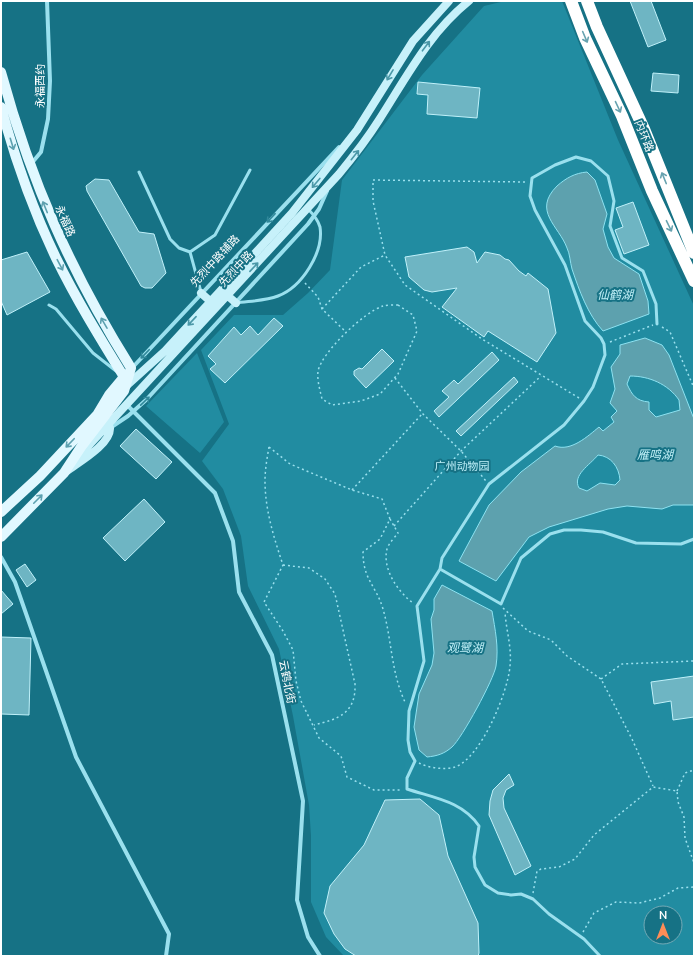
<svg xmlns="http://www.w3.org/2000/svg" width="695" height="957" font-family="'Nunito Sans','Noto Sans SC',sans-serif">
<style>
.green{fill:#218ca1;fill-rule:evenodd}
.water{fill:#5da1ae;stroke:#8de2f1;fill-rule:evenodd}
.building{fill:#6eb5c3;stroke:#c0f1fa}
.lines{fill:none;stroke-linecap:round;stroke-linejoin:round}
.path{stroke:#9ae0ee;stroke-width:1.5;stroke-dasharray:2 3;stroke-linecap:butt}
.lane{stroke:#9ae0ee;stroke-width:3}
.street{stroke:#9ae0ee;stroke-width:4}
.secondary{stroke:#c7f1fa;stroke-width:8}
.primary{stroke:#e1f8ff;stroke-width:10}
.highway{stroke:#fff;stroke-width:12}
.oneway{stroke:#68a3b0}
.oneway2{stroke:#4b98a8}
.oneway3{stroke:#5da1b0}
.oneway4{stroke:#30889a}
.labels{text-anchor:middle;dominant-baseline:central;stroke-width:4;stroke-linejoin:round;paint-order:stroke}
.street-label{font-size:11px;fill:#fff;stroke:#167285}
.park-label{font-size:11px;fill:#c0f1fa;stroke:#167285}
.water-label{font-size:12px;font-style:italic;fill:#c1f0f8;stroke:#167285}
</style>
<rect width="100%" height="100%" fill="#167285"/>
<path class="green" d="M505,1H562L618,140L694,306V956H344L326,937L311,902V836L309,805L293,716L279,649L248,586L241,536L223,489L202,461L229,424L201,350L234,315H283L308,293L330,270L342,180L422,75L484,6ZM651,913H675V937H651Z
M197,353L224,422L200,453L146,406Z"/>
<path class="water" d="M587,172L595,180L607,214L603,229L608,247L614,258L639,274L648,301L649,314L603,331C588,315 579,290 572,269C570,262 570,254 567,248C559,226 532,211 557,186C566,178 575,173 587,172Z
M645,338L662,345L669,355L694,419V505H673L662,509L627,506L608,509L549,527L529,537L496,581L459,561L489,505L521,472L555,446C571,452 588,436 599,427L603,431L614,422L611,417L617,411L610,403L615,389L611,367L620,354V345ZM630,376C649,376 668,384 679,400L680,410L656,417L649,410V402C636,401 632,395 627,384ZM598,455C611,456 619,467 620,480L615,485L600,483L587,491L579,488C572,475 590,465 598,455Z
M442,585L492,611C495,629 499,647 496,666C494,679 462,738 452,747C444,754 437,756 427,757L419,750L414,727L419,694L432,665L434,653L431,619L434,610V599Z"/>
<path class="building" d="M630,1H651L666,40L648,47Z
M653,73L679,75L678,93L651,91Z
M418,82L480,88L477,118L427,114L428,95L417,94Z
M95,179L109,180L139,232L154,234L166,273L152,288H145L141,286L87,191L86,186Z
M633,202L649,245L624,254L615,230L623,227L616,208Z
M467,247L474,252L477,263L485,252L500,255L505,259L509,260L519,271L526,276L528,273L548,289L556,333L537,362L488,331L484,337L442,307L457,288L432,292L424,290L409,277L405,257Z
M27,252L50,292L7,315L1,301V260Z
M274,318L283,326L225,383L210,369L216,364L208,356L234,327L241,335L250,326L258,335Z
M382,349L394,361L366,388L354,375V371L359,368L362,369Z
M492,352L499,360L439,417L434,411L449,397L442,391L454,380L458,384Z
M514,377L518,382L461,436L456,431Z
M136,429L172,462L156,479L120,446Z
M144,499L165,522L125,561L103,538Z
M25,564L36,580L27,587L16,570Z
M1,590L13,604L1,614Z
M1,637L31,638L29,715L1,714Z
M694,676V717L673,720L671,701L654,704L651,682Z
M509,774L514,785L506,790L503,798L504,808L531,866L515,875L489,815L490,801L493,790Z
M420,799L439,815L448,856L478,923L479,953L478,956H356L345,949L334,934L324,913L330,886L364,845L385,800Z"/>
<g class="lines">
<path class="path" d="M525,182L373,180V201L385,255L405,285L482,339L579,398
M305,283L318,297L322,309L346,332
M398,305L413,315L417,331L398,374L380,394L361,401L332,405L322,399C320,390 317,381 318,371C322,352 364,312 383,306C387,305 393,305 398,305Z
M322,309L361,267L385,255
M662,327L670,332L694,388
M610,342L653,325
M395,378L423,414L461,451L486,481
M269,447C267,458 265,470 265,481C265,510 274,538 283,565L264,602L283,631L293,650L296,681L301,701L319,738L341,756L347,777L374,790H402
M269,447L290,464L352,490L382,499L390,519L380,539L363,552C363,580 376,585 383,609C392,640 391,674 406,704
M352,490L422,414
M390,519L398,533C395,537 389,543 387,549C382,569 398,592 413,603
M394,526L461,451L541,376
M283,565L309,568L325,579L335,594L355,684C356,713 339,719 314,725
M503,608L528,631L551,640L567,656L601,679L632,739L653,786
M601,679L622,664L694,661
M419,763C429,768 444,770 455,767C481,758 508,692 510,666C512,647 506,630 505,612
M677,791L685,773L694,770
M533,893L537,871L541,869L559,867L575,859L594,835L653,787L677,791L678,802L684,817L685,838L694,863
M583,932L594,913L616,902L639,903L660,898L678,888L694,887"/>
<path class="lane" d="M139,172L170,239L179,248L190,252L215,235L250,170
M190,252L201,292
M236,303C250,301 265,301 278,296C302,287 324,252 320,227C318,220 313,214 308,209
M49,305L56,309L93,353L116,371
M440,569L501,604L521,558L550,534L564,530H581L603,532L636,543L681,544L694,539
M600,956L584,939L549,914L533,899L521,894L511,895L498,893L485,885L475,867L474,857L479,826C462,801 434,798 407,789V778L415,761L410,752L408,740L409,711L424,661L417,606L440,569L442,558L489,484L564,425L584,401L593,387L605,355L604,344L601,338L585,321L565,265L535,210L530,196L532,178L555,165L576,157L591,161L608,176L614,201L610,226L622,258L643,271L656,304L657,324"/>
<path class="street" d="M31,164L41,152L48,119L50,81L47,1
M132,368L339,147
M127,405L215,493L233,541L239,592L272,655L303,801L297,900L308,937L320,956
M110,428L128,416L146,400L308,224L319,209L327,191
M1,557L15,582L76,757L169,934L166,956"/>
<path class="secondary" d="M201,293L210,301
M228,296L236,303
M124,388L165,351L292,213L357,130L413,41L449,1
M79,456L339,174C353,157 367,139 379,120C406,78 429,33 469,1
M67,471C79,462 111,444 110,428L105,419L99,416"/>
<path class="primary" d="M1,72C31,182 71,272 131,368L124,391L81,447L64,473L1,537
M1,107C15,159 33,210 56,258C76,299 100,338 124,377L109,395L97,415L40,476L1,512"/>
<path class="highway" d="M571,1L585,38L622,116L652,191L694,281
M587,1L597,27L644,129L694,253"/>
</g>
<defs><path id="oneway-shaft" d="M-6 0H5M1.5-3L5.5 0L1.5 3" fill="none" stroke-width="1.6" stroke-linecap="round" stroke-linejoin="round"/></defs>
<g class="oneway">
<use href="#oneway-shaft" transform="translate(585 37) rotate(67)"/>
<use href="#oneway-shaft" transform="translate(618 107) rotate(65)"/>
<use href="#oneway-shaft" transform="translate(664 178) rotate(-112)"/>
<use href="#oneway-shaft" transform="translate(669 226) rotate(64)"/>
</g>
<g class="oneway2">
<use href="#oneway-shaft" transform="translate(426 46) rotate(-53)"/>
<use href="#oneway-shaft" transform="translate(390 75) rotate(121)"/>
<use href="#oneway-shaft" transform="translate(355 155) rotate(-51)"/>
<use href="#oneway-shaft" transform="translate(316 183) rotate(130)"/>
<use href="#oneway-shaft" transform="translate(254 267) rotate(-47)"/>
<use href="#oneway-shaft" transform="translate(192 321) rotate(133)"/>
</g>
<g class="oneway3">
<use href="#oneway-shaft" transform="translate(12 144) rotate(73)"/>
<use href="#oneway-shaft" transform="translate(45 207) rotate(-112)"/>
<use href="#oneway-shaft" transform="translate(60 265) rotate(62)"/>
<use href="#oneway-shaft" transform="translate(104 323) rotate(-120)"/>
<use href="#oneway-shaft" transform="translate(70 443) rotate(134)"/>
<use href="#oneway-shaft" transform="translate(38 499) rotate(-45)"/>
</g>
<g class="oneway4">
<use href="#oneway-shaft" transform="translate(271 218) rotate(133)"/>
<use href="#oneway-shaft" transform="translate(145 354) rotate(134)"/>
<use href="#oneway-shaft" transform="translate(145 401) rotate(-44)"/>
</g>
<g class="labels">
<g class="street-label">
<text transform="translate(40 86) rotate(-90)">永福西约</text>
<text transform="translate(644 136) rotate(68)">内环路</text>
<text transform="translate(65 221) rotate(66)">永福路</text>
<text transform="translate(215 261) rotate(-47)">先烈中路辅路</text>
<text transform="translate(236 269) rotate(-47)">先烈中路</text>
<text transform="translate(287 682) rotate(79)">云鹤北街</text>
</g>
<g class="park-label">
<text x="462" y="466">广州动物园</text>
</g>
<g class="water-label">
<text x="615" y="295">仙鹤湖</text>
<text x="655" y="455">雁鸣湖</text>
<text x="465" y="648">观鹭湖</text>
</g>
</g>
<rect width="695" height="957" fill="none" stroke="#ffffff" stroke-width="4"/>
<g transform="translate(663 925)"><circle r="19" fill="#167285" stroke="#73aab6"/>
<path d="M0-3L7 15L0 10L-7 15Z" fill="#ff8d57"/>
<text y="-6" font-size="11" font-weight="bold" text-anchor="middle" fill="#ffffff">N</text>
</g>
</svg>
